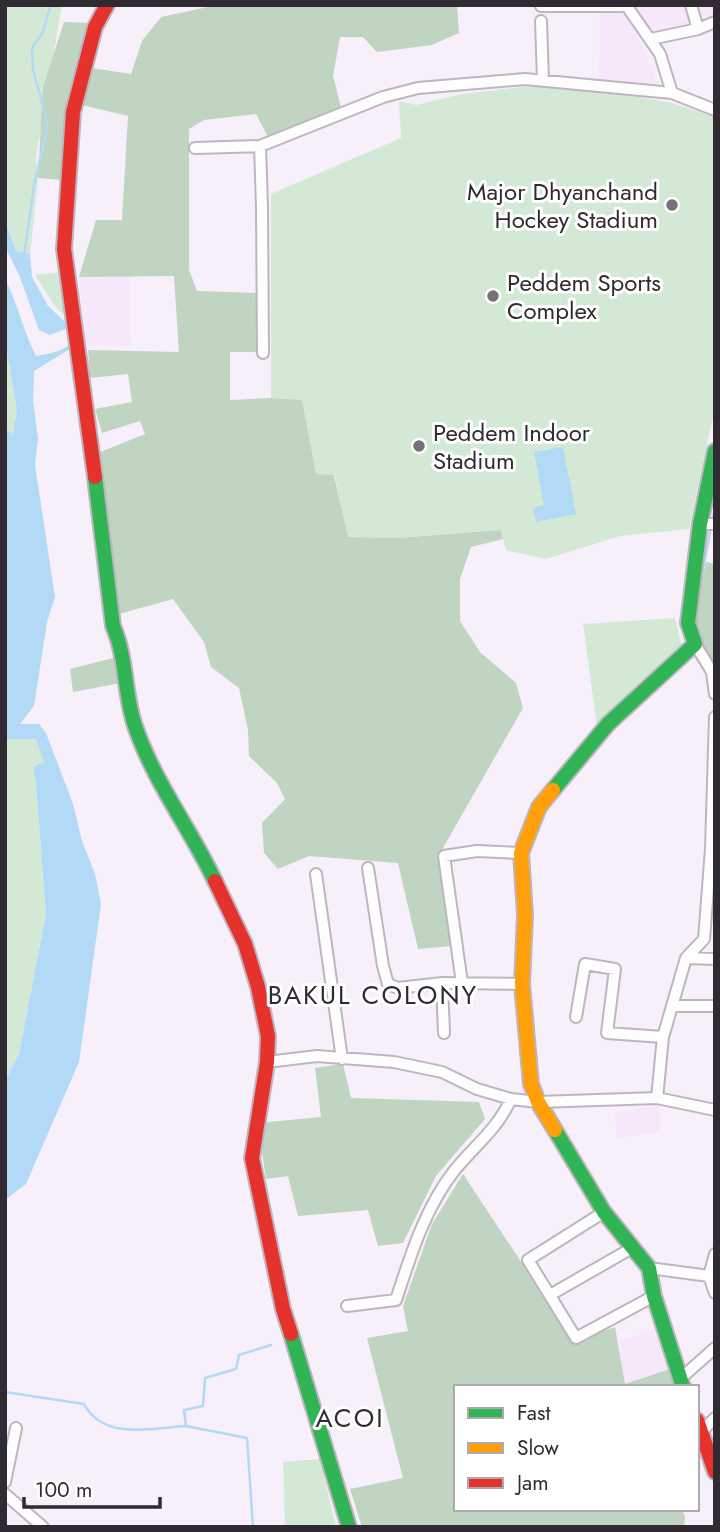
<svg xmlns="http://www.w3.org/2000/svg" width="720" height="1532" font-family="Jost,sans-serif">
<style>
.built{fill:#f6e7fb}
.green{fill:#d3e9d6}
.forest{fill:#bfd4c1}
.water{fill:#b2d9f5}
.lines{fill:none;stroke-linecap:round;stroke-linejoin:round}
.stream{stroke:#b2d9f5;stroke-width:2.5}
.street-casing{stroke:#bdb6bf;stroke-width:14}
.fast-casing{stroke:#bdb6bf;stroke-width:18}
.slow-casing{stroke:#bdb6bf;stroke-width:18}
.jam-casing{stroke:#bdb6bf;stroke-width:18}
.street{stroke:#fefdfe;stroke-width:10}
.fast{stroke:#30b455;stroke-width:14}
.slow{stroke:#ff9f0a;stroke-width:14}
.jam{stroke:#e5322d;stroke-width:14}
.poi-dot{fill:#767078;stroke:#fefefe;stroke-width:2.5}
.labels{text-anchor:middle;dominant-baseline:central;stroke-width:6;stroke-linejoin:round;paint-order:stroke}
.poi-label{font-size:24px;fill:#302b32;stroke:#fefefe;text-anchor:start}
.neighbourhood-label{font-size:26px;letter-spacing:2px;fill:#302b32;stroke:#fefefe}
</style>
<rect width="100%" height="100%" fill="#f7effa"/>
<path class="built" d="M632,5H715V18L656,36Z
M600,7H620L640,41L659,87L599,81Z
M130,275L131,346L86,345L79,277Z
M659,1106L660,1132L617,1138L615,1112Z
M655,1329L670,1369L625,1385L619,1341Z"/>
<path class="green" d="M5,5H62L36,157L38,178L30,254L16,251L5,221Z
M531,86L627,95L672,103L715,117V407L689,529L620,536L546,559L506,550L501,530L398,538L347,537L335,475H316L302,400L271,398V194L401,138L399,101L416,105L462,94Z
M63,272L70,321L54,305L35,275Z
M5,340L17,410L13,433L5,431Z
M675,618L682,647L597,726L583,624Z
M8,739H37L44,762L33,767L36,784L46,914L19,1054L5,1081V743Z
M320,1459L336,1527H285L283,1462Z"/>
<path class="forest" d="M217,5H457L459,33L432,45L377,52L363,37H340L333,76L341,107L268,137L256,114L204,120L189,129V270L197,291L256,293L257,352H230V400L271,398L302,400L316,474L334,475L348,537L398,538L501,530L503,539L471,547L460,579V621L480,652L516,683L523,708L439,855L452,946L418,949L398,863L309,856L278,869L264,853L262,823L285,799L277,783L249,756L248,730L239,688L211,667L204,642L173,599L119,614L98,453L145,434L140,421L102,433L95,409L132,402L128,374L90,378L88,350L179,352L174,276L79,277L96,220H122L128,116L82,105L92,68L131,74L142,41L161,17Z
M64,22L90,23L70,94L63,180L38,178L43,87Z
M706,562L715,564V666C687,622 696,610 706,562Z
M117,657L121,683L73,692L70,669Z
M343,1064L351,1098L479,1102L485,1119L436,1176L403,1243L378,1246L368,1210L298,1216L288,1176L266,1179L258,1123L321,1117L315,1068Z
M463,1174L574,1342L615,1327L625,1384L670,1369L677,1387H456V1509H682L685,1517L684,1527H362L350,1489L403,1478L367,1338L408,1331L403,1306L432,1224Z"/>
<path class="water" d="M5,221L16,251L30,254L32,277L48,306L75,331L73,347L34,371L33,401L38,438L35,465L55,597L47,622L34,706L20,724H39L46,733L73,804L82,841L95,874L101,904L79,1062L26,1184L5,1200V1081L19,1054L46,914L36,784L33,767L44,762L36,739H8L5,743V431L13,433L17,410L5,340V279C18,304 23,331 36,356C50,353 68,352 74,337L68,328L50,335L39,330L20,277L5,247Z
M563,447L576,514L536,522L533,508L544,505L534,452Z"/>
<g class="lines">
<path class="stream" d="M24,256L34,186L48,124L33,70L32,48L42,34L51,5
M712,521L715,509
M699,590L711,527
M5,1392L84,1404C104,1441 151,1428 186,1426L184,1410L203,1406L205,1378L236,1369L239,1355L271,1345
M186,1426L247,1438L253,1527"/>
<g class="street-casing">
<path id="street" d="M626,5L660,54L672,93L715,110
M691,5L698,29
M541,6H627
M541,21L543,80
M651,39L698,29L715,22
M260,146L262,207L263,353
M195,148L260,146L383,97L418,88L525,79L672,93
M700,524H715
M695,644L712,672L715,694
M368,868L383,966L388,984L398,988L442,983L522,984
M316,874L342,1059
M686,958L715,959
M442,983L444,1033
M462,983L444,856L477,851L521,853
M673,1006H715
M576,1017L585,964L615,969L607,1033L663,1037
M267,1062L317,1056L394,1062L442,1072L477,1089L511,1099L538,1102L657,1098L715,1110
M657,1098L663,1037L686,958L704,939L711,849L715,717
M604,1212L528,1260L576,1338L654,1296
M715,1254L709,1276L715,1278
M649,1268L709,1276L715,1293
M550,1295L632,1248
M347,1306L396,1300C410,1257 425,1208 454,1171C475,1145 496,1131 511,1099
M680,1379L715,1348
M702,1431L715,1418
M5,1482L16,1428
M5,1494L43,1527"/>
</g>
<g class="fast-casing">
<path id="fast" d="M95,477L113,626C127,658 124,694 135,726C154,782 190,828 215,881
M553,790L608,724L695,644L688,623L700,524L715,451
M555,1130L604,1212L649,1268L654,1296L683,1387
M291,1334L349,1527"/>
</g>
<g class="slow-casing">
<path id="slow" d="M553,790L539,807L521,853L525,915L522,984L531,1084L538,1102L555,1130"/>
</g>
<g class="jam-casing">
<path id="jam" d="M95,477L64,249L73,112L95,27L107,5
M215,881L245,944L258,987L268,1036L267,1062L252,1158L283,1309L291,1334
M697,1420L715,1472"/>
</g>
<use href="#street" class="street"/>
<use href="#fast" class="fast"/>
<use href="#slow" class="slow"/>
<use href="#jam" class="jam"/>
</g>
<g class="poi-dot">
<circle cx="672" cy="205" r="7"/>
<circle cx="493" cy="296" r="7"/>
<circle cx="419" cy="446" r="7"/>
</g>
<g class="labels">
<g class="poi-label">
<text x="658" y="191" text-anchor="end">Major Dhyanchand<tspan x="658" dy="28">Hockey Stadium</tspan></text>
<text x="507" y="282">Peddem Sports<tspan x="507" dy="28">Complex</tspan></text>
<text x="433" y="432">Peddem Indoor<tspan x="433" dy="28">Stadium</tspan></text>
</g>
<g class="neighbourhood-label">
<text x="373" y="995">BAKUL COLONY</text>
<text x="350" y="1418">ACOI</text>
</g>
</g>
<rect width="720" height="1532" fill="none" stroke="#302b32" stroke-width="14"/>
<rect x="454" y="1385" width="245" height="126" fill="#fefefe" stroke="#acaaac" stroke-width="2"/>
<rect x="468" y="1408" width="35" height="10" fill="#30b455" stroke="#acaaac" stroke-width="2"/>
<text x="517" y="1420" font-size="21" fill="#302b32">Fast</text>
<rect x="468" y="1443" width="35" height="10" fill="#ff9f0a" stroke="#acaaac" stroke-width="2"/>
<text x="517" y="1455" font-size="21" fill="#302b32">Slow</text>
<rect x="468" y="1478" width="35" height="10" fill="#e5322d" stroke="#acaaac" stroke-width="2"/>
<text x="517" y="1490" font-size="21" fill="#302b32">Jam</text>
<path d="M24 1497v10h136v-10" fill="none" stroke="#302b32" stroke-width="3.5"/>
<text x="35" y="1497" font-size="21" fill="#302b32" stroke="#fefefe" stroke-width="5" paint-order="stroke">100 m</text>
</svg>
